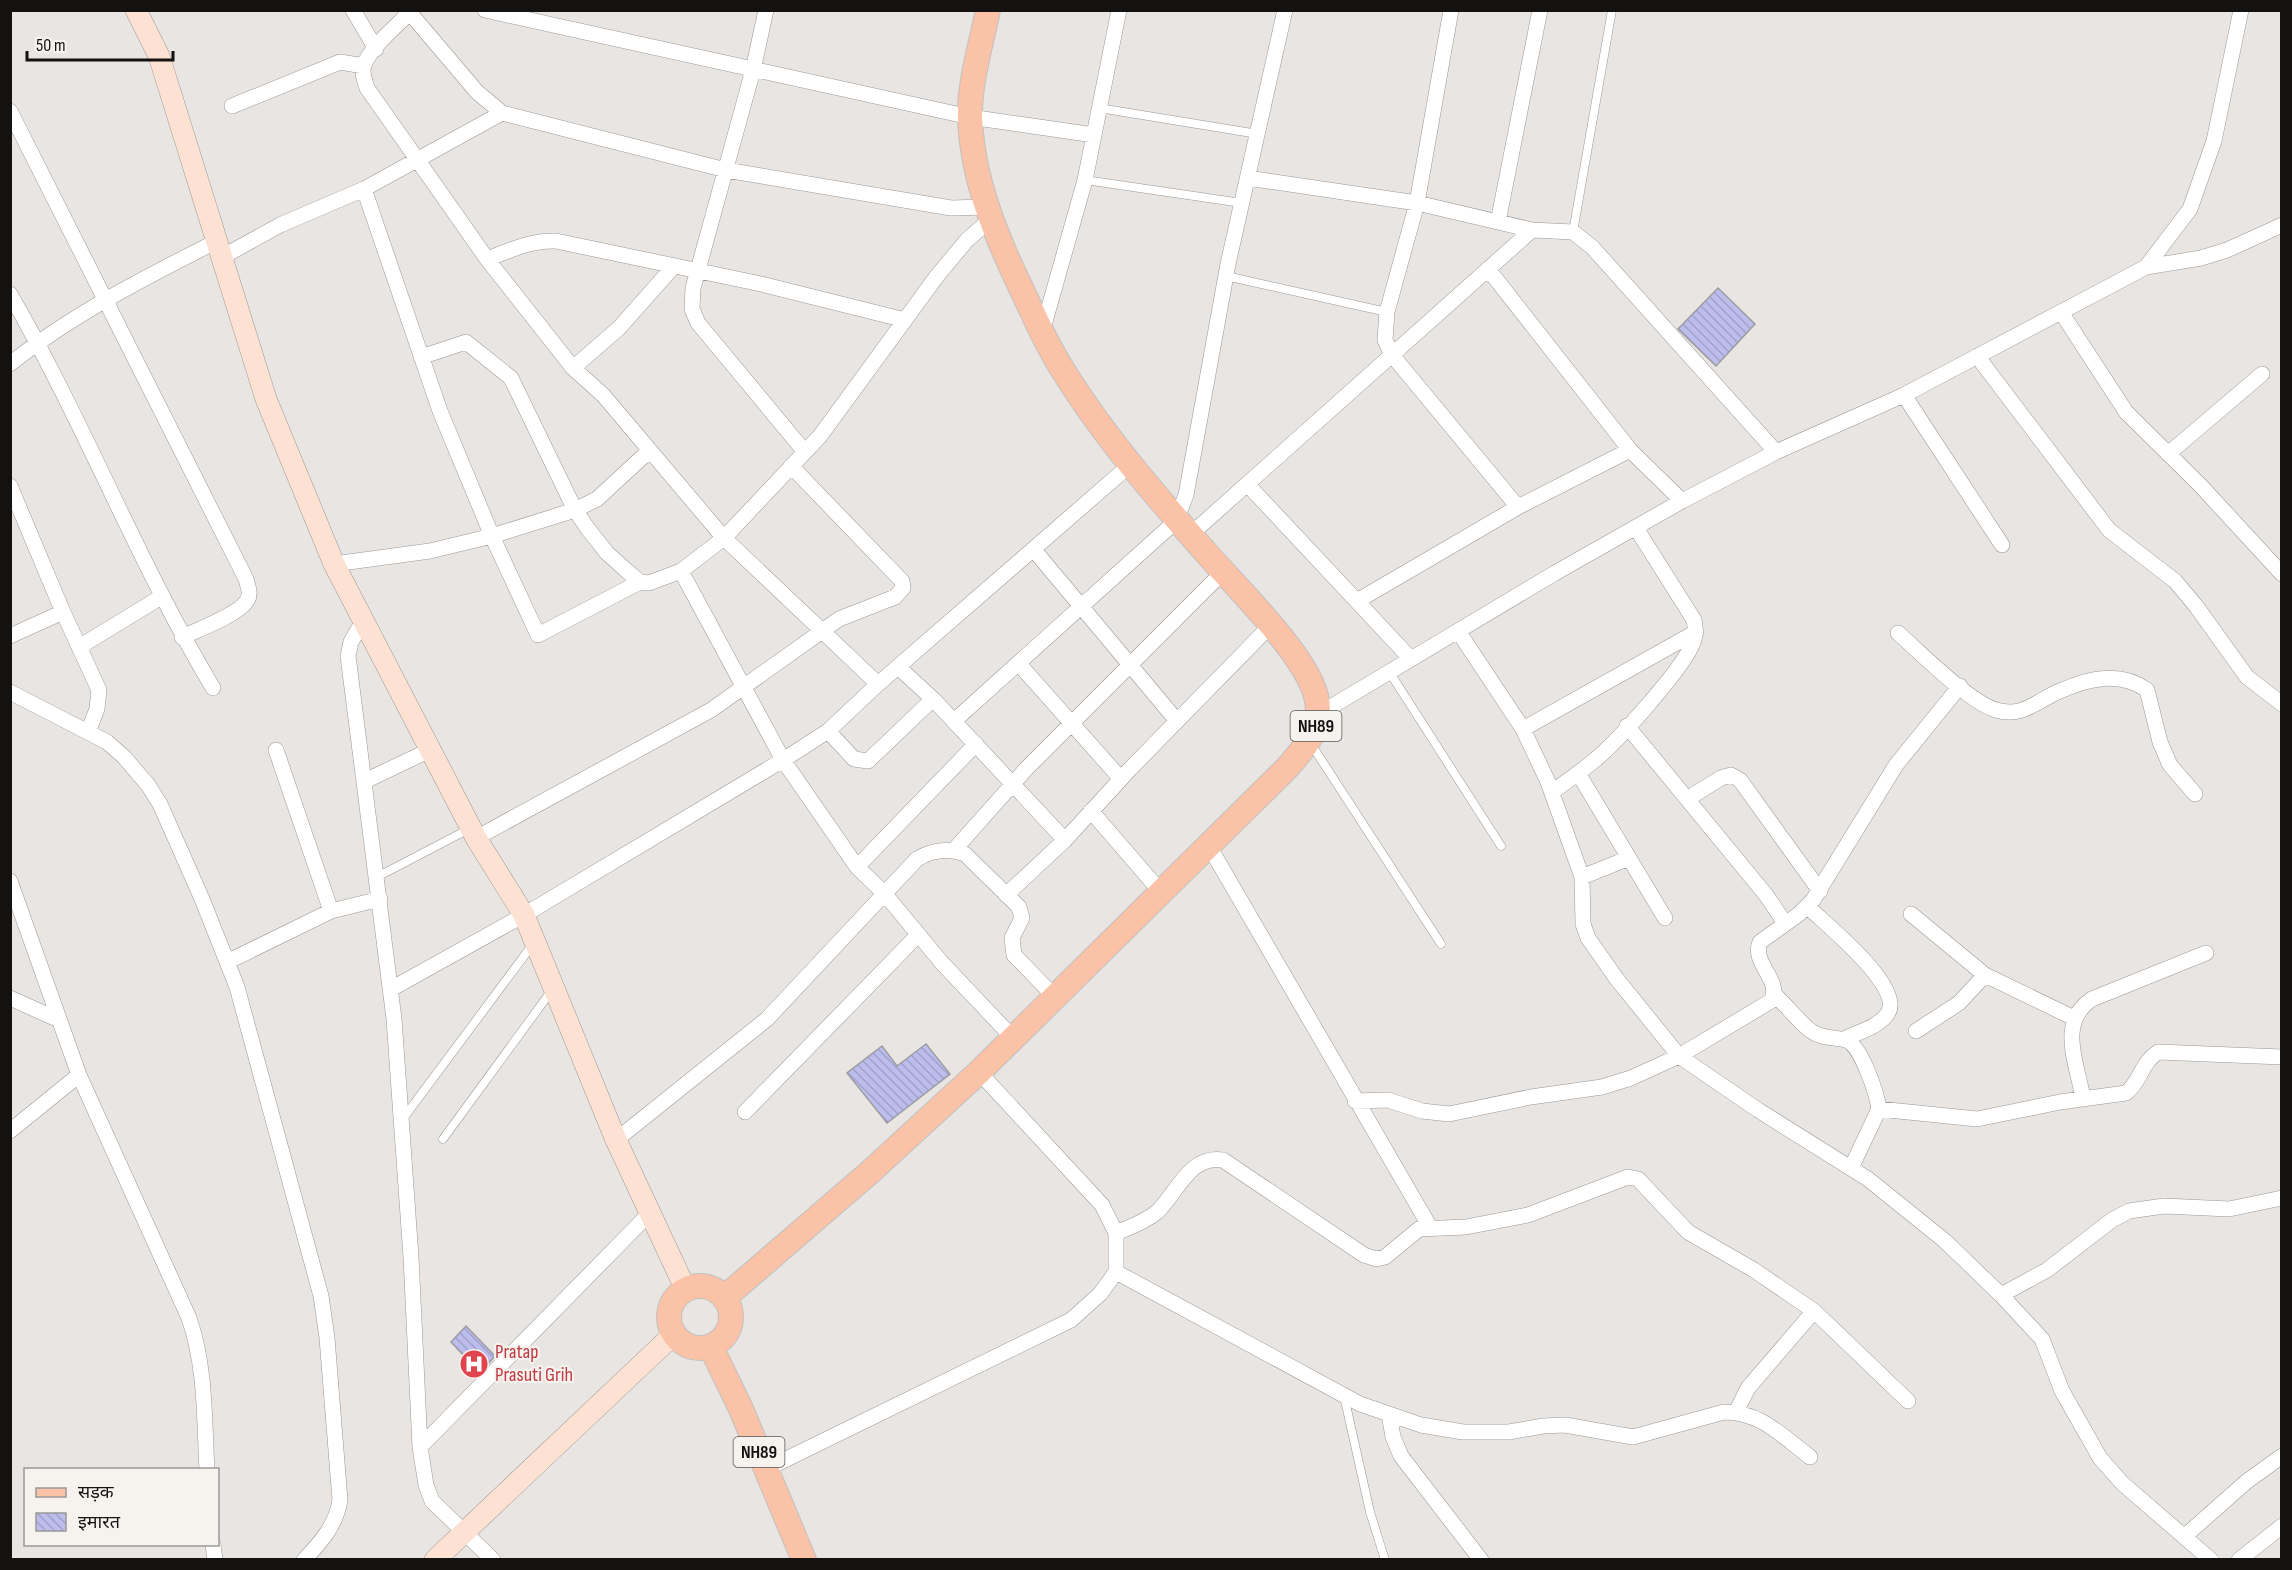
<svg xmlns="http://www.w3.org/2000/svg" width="2292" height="1570" font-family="'Sofia Sans Condensed','Noto Sans Devanagari',sans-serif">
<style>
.building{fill:url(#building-back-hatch);stroke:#9c9da0;stroke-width:1.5}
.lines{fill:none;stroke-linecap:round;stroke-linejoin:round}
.lane-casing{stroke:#9b9895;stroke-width:9}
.street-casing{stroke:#9b9895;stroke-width:16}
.secondary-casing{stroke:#9b9895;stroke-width:22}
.primary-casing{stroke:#c2c1c1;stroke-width:26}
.lane{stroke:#fff;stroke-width:8}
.street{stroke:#fff;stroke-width:15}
.secondary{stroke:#fde1d3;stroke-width:21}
.primary{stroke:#fac2a7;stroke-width:24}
.labels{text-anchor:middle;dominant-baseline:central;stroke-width:4.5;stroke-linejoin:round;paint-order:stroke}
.shield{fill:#f6f3ef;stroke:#575654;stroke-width:1.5}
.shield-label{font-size:18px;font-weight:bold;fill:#131211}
.health-label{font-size:20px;fill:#be3a42;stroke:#f6f3ef;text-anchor:start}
</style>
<defs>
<pattern id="building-back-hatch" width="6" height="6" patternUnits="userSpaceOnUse" patternTransform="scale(1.5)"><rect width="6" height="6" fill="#bcbded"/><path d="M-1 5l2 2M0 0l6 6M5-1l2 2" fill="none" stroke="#a1a1ca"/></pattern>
</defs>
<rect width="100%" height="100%" fill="#e8e5e2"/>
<path class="building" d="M1718,288L1755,324L1716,366L1678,329Z
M926,1044L950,1074L887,1123L847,1073L882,1046L897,1066Z
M466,1326L495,1356L480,1373L451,1342Z"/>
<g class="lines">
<g class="lane-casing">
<path id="lane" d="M1099,108L1258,134
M1085,180L1242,203
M1573,232L1612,10
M1226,276L1387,312
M1390,673L1501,846
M1311,744L1441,944
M377,877L469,829
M402,1120L533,944
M443,1139L552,990
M1344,1396L1370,1512L1385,1560"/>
</g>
<g class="street-casing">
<path id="street" d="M353,10L376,49
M412,10C397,26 372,45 364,65C361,72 365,81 367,88L487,259L573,368L603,395L724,538L878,684L1130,465
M485,10L970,117L1094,135
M766,10L753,70L693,288L692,309L698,323L805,452
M1451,10L1417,203L1387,312L1385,340L1392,355L1518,507
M410,13L477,92L502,113L726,170L951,208L986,207
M232,106L340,62L364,66
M10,111L246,579C248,587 252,595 246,602C237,615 197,630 182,637
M1248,178L1417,203L1532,230L1573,232L1592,247L1776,452
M364,189L440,411L492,536L538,635L640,582
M1498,222L1540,10
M222,257L280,225L364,189L502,113
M487,259C511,250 531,240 556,241L761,284L905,320
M2146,267L2190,209L2214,141L2241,10
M1488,269L1630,450L1682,501
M10,294C84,422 137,561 213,688
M2061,312L2126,412L2201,486L2282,574
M1042,332L1085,180L1119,10
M1977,356L2109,530L2175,581L2196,606L2247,677L2282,704
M421,357L466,342L511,378L575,510L588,529L607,553L627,571L640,582L649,583L681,571L724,538L820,436L937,276L967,240L991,219
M10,364C73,314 146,277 217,241
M573,368L619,328L674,266
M1904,395L2002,545
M2168,454L2262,374
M1248,485L1411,659
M10,486L63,612L99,690L97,709L88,732
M1190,535L1532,230
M1034,550L1177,721
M334,564L430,551L492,536L575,510L597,499L649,451
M681,571L783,760L857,867L884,893L942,963L1014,1039
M1357,601L1518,507L1630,450
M363,621L351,642L348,656L394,1019L411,1257L420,1447L426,1485L432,1501L493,1560
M1458,631L1523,729L1548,782L1582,877L1583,924L1588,938L1616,978L1679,1056L1758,1110L1868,1179L1945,1241L2001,1295L2042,1339L2062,1391L2100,1458L2122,1483L2211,1560
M1898,633C1921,653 1969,702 1996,710C2024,718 2037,700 2060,691C2089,678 2120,671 2147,690L2160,742L2170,765L2195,794
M10,636L63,612
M79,647L161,597
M1019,664L1121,779
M898,667L933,699L1065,840
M10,692L107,742L124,757L148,785L160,804L202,899L237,987L321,1296L327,1338L340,1500C336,1525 322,1541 304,1560
M1319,714L1555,573L1682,501L1776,452L1904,395L2146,267L2201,258L2227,250L2282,225
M954,721L1176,521L1186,495L1228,264L1285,10
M1627,726L1766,895L1785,923
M1523,729L1696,632
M828,731L854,759L868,761L933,699
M276,750L331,911
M1578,773L1665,918
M365,781L430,750
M1552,792C1567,781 1582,771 1596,759C1618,741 1680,671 1691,647C1696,637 1696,630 1694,620L1636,528
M1687,799L1721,778L1731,775L1740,780L1820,891
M1091,811L1160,891
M476,838L711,710L839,619L895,597L903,588L902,581L791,466
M1209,846L1430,1227
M954,850L1026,769L1223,572
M857,867L976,744
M1582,877L1629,858
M10,881L79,1075L189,1318C206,1367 204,1418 207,1470
M1006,895L1065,840L1130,769L1271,625
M1807,906C1825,924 1904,986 1888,1013C1879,1027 1858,1032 1844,1039
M1911,914L1985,975L2074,1018
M227,962L331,911L380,899
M391,989L524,915L783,760L828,731L878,684
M1775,995C1787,1006 1798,1021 1811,1031C1822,1039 1834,1037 1846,1040C1861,1045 1877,1094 1879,1109L1851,1168
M10,998L59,1020
M1916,1031L1959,1003L1985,975
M2083,1098C2077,1063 2057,1022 2092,999L2206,953
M1355,1101L1388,1100L1422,1111L1449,1114L1531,1097L1602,1087L1631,1078L1679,1056L1771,1001C1783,980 1751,964 1760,942L1799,914L1813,900L1896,765L1960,686
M1879,1109L1977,1119L2060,1102L2126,1093C2141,1081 2141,1063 2158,1052L2282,1057
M745,1112L918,935
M10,1131L79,1075
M616,1140L767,1019L917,859C932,850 948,848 965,854L1019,907L1022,918L1012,938L1014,955L1055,997
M1116,1233C1130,1227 1145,1222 1157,1212C1177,1193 1190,1154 1223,1160L1364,1255L1376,1259L1385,1257L1419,1229L1466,1227L1528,1215L1628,1177L1638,1179L1688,1232L1754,1270L1814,1311L1908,1401
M1116,1272L1360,1404L1421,1425L1463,1432H1509L1543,1426L1565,1425L1633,1437L1724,1412C1761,1412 1782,1436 1810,1457
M2001,1295L2047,1270L2112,1220L2129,1211L2164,1206L2229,1209L2282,1198
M1736,1412L1748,1388L1814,1311
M1389,1414L1393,1437L1401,1456L1481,1560
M420,1447L649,1214
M766,1469L1071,1320L1100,1294L1116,1272V1233L1102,1205L979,1072
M2185,1536L2246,1482L2282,1456
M213,1544L215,1560
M2239,1560L2282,1526"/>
</g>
<g class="secondary-casing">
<path id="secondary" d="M136,10L159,56L266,399L334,564L476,838L524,915L616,1140L686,1290
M435,1560L673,1335"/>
</g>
<g class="primary-casing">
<path id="primary" d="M669 1317a31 31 0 1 1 62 0a31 31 0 1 1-62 0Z
M724,1298L869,1173L979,1072L1287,768C1306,746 1324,727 1316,696C1305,654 1239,590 1209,556C1156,496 1103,436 1061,367C1045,342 1033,313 1020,286C995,234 972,177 970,118C969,83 981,45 988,10
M711,1347L741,1409L804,1560"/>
</g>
<use href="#lane" class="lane"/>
<use href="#street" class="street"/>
<use href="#secondary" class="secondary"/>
<use href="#primary" class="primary"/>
</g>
<defs>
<g id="hospital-disc" transform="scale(1.5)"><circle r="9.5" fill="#e0444e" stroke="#f6f3ef"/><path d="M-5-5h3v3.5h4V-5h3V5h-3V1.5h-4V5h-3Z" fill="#fff"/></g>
</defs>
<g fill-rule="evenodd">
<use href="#hospital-disc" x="474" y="1364"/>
</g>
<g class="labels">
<g class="shield">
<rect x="1290.5" y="711" width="51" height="30" rx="4.5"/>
<rect x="733.5" y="1437" width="51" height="30" rx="4.5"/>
</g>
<g class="shield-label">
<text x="1316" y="726">NH89</text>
<text x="759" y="1452">NH89</text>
</g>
<g class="health-label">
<text x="495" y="1352">Pratap<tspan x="495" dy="23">Prasuti Grih</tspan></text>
</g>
</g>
<rect width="2292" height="1570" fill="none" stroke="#131211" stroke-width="24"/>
<rect x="24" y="1468" width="195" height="78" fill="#f6f3ef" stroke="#9b9996" stroke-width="1.5"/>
<rect x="36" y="1488" width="30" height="9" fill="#fac2a7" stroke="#9b9996" stroke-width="1.5"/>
<text x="78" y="1498" font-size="18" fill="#131211">सड़क</text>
<rect x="36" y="1513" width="30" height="18" fill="url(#building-back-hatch)" stroke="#9b9996" stroke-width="1.5"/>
<text x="78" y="1528" font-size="18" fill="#131211">इमारत</text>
<path d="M27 51v9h146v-9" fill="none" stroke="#131211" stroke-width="3"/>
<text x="36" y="51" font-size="18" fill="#131211" stroke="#f6f3ef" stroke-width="4.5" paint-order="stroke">50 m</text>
</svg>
